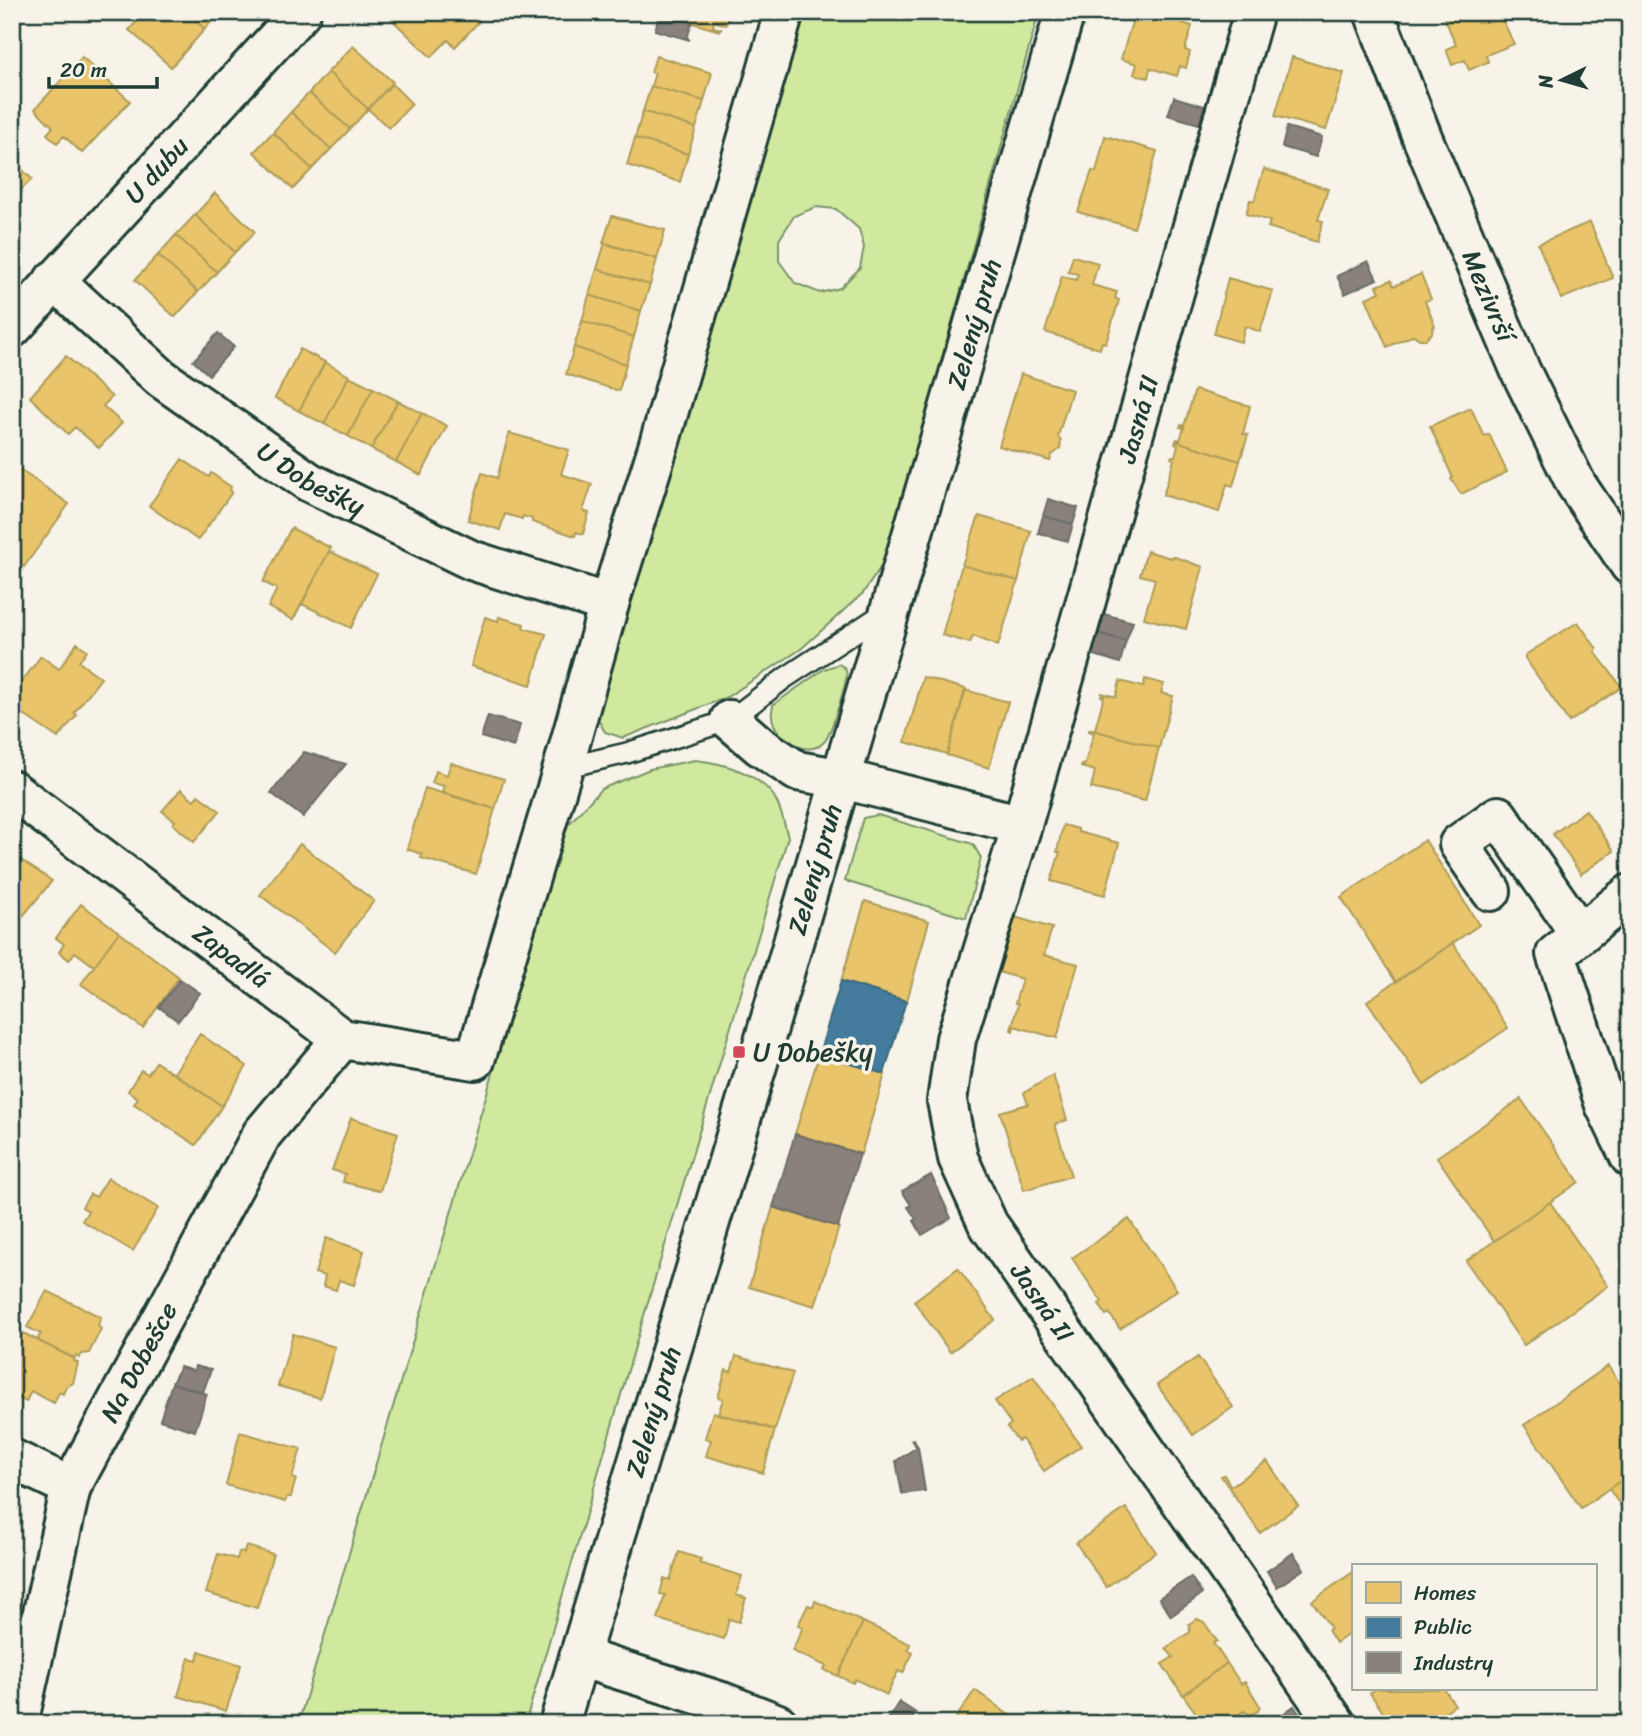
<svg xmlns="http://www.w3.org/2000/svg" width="1642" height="1736" font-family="Sriracha,sans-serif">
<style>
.green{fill:#d1e99e;stroke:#789369;stroke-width:2;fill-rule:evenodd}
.homes{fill:#e9c46a;stroke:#ac9c5a;stroke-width:2}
.public{fill:#457b9d;stroke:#3a687e;stroke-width:2}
.industry{fill:#8a817c;stroke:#6a6d66;stroke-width:2}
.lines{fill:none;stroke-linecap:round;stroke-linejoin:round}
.service-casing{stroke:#1f3d34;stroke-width:24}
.minor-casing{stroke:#1f3d34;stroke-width:44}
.tertiary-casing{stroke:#1f3d34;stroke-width:44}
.service{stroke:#f7f3e8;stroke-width:19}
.minor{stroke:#f7f3e8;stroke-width:38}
.tertiary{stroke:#f7f3e8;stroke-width:38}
.poi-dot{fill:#d1495b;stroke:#f7f3e8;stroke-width:2.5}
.labels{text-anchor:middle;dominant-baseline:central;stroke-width:7;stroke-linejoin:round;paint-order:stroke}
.street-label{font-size:26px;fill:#1f3d34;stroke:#f7f3e8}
.poi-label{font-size:26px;fill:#1f3d34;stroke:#f7f3e8;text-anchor:start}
</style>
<rect width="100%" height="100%" fill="#f7f3e8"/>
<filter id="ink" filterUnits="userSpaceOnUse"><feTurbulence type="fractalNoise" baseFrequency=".0143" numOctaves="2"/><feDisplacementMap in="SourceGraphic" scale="14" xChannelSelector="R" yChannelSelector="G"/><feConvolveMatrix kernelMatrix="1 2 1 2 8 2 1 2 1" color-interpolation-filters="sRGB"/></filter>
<g filter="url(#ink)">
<path class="green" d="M804,12H1039L885,561L863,593L801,649L727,697L623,738L605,732L596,716ZM816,207L836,209L859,229L864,247L860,268L840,288L820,293L795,283L779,261V240L794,216Z
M839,664L845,668L847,675C845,686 831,736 824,742C807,760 773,737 772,716C771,712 773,709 773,705L824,669Z
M695,760C724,763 754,771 773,795C781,806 784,824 788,837L650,1295L525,1724H298L567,826L601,789L650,769Z
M878,815L973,844L981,858L966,918L845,881L863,818Z"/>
<path class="homes" d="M133,12H186L205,29L171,67L129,30L139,19Z
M186,12H220L205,29Z
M386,12H488L455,47L448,40L431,57L388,16Z
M673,12H730L726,25L714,21L713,27L721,29L720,31L672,17Z
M1135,12H1165L1183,17L1182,23L1192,26L1185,50L1190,52L1186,68L1180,66L1177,76L1150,68L1148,78L1134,74L1137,64L1121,59Z
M1442,12H1499L1514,44L1486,55L1488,62L1469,70L1465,60L1452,65L1446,49L1456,45Z
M353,46L393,82L368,109L328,72Z
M656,56L712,73L704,101L651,86L655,73L651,72Z
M82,57L130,101L82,153L64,136L57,143L47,134L53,127L35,109Z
M1292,57L1344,73L1326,130L1275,116Z
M328,72L368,109L350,129L309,93Z
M392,84L412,104L389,128L368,109Z
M651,86L704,101L696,128L643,111Z
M309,93L350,129L331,149L291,112Z
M643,111L696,128L688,154L635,138Z
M291,112L331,149L312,169L273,132Z
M273,132L312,169L293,189L254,152Z
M1105,136L1157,151L1134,228L1078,212L1092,171L1096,172Z
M635,138L688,154L680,182L627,165Z
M12,160L32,179L12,199Z
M1264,169L1328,189L1318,220L1323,221L1317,242L1268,227L1270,221L1246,214L1250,200L1254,201Z
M215,193L255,232L235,252L195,215Z
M195,215L235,252L217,272L176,235Z
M612,216L665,230L657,259L603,243Z
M1590,222L1613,278L1561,299L1538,244Z
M176,235L217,272L198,292L158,255Z
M605,243L657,259L650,285L597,269Z
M158,255L198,292L175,317L135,280Z
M1073,256L1098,263L1092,285L1117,292L1115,298L1119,300L1106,343L1102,342L1100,349L1045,332L1062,276L1076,280L1078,274L1068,272Z
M597,269L650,285L641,311L589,295Z
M1421,274L1431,299L1425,301L1435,326L1433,327L1432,333L1426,339H1419L1414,335L1387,347L1366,298L1380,292L1377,286L1391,280L1394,286Z
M1228,278L1273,291L1260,332L1245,326L1241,342L1214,334Z
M589,295L641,311L634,337L582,321Z
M582,321L634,337L626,364L574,347Z
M574,347L626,364L619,391L566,374Z
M300,349L325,362L299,411L275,398Z
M66,356L112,397L103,406L122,423L99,448L75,427L68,434L30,397Z
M325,362L349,376L324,424L299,411Z
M1021,374L1072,390L1058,436L1061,441L1060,449L1052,455L1050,461L999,446Z
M349,376L373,388L348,436L324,424Z
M373,388L398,401L371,449L348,436Z
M1195,390L1250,406L1243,434L1248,435L1240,461L1176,441L1177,439L1180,440L1184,428L1180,427L1181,425L1184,426Z
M398,401L422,413L396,462L371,449Z
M1471,408L1484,436L1489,434L1507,472L1461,494L1451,479L1453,478L1430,426Z
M422,413L447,426L421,475L396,462Z
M509,433L569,450L561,474L592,484L583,511L589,513L583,534L576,532L575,536L532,522V519L523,516L522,519L505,514L500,530L468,520L482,473L497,478Z
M1176,441L1240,461L1233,486L1227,484L1219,512L1163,495L1174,460L1171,458L1172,456H1175L1178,445L1175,444Z
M182,459L209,477L211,473L231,487L230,491L232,492L198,540L149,506Z
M12,464L69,504L24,567L12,559Z
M979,516L1031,531L1018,581L962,565Z
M291,528L331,548L293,620L268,607L277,589L263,582Z
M329,551L377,574L351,628L302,604Z
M1147,551L1171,558L1172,556L1203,567L1186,629L1144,618L1155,579L1140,575Z
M962,565L1018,581L998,646L973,636L970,643L942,635Z
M485,617L498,621L499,617L524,624L523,628L546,634L531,685L471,666Z
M1578,622L1597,649L1595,652L1622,687L1569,722L1525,658V655Z
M77,643L87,650L79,662L101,678L74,713L77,715L58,738L15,709L16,707L12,705V695L41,656L59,669Z
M923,677L966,689L947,754L905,742Z
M1145,679L1164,684L1161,693L1173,696L1159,748L1089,729H1095L1104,696H1101L1102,693L1116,697L1120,681L1143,687Z
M965,690L1008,702L989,768L947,755Z
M1089,729L1159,748L1145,801L1091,788L1095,771L1081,767L1082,765L1084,766L1094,733L1089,731Z
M451,763L504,779L495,809L442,792L444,786L432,783L436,771L447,775Z
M425,788L495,809L476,874L421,858L422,854L407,849Z
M181,789L194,800L198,795L220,811L194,842L173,824L175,821L162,811Z
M1586,810L1614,851L1581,874L1553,834Z
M1063,825L1078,829V832L1119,843L1105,895L1051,881L1060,852H1057Z
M1425,840L1479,925L1396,982L1341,897Z
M300,844L374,901L335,952L260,895Z
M12,854L52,881L13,928L12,927Z
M865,901L929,921L907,1001L841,981Z
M81,904L119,932L94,966L75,952L69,960L59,952L64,944L56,938Z
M1011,916L1052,928L1044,955L1078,964L1057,1038L1014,1026L1013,1031L1011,1030L1018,1004L1015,1003L1022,979L995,971Z
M119,932L179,977L143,1028L81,984Z
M1453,943L1508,1028L1424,1085L1367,1001Z
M200,1034L247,1066L222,1106L174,1073Z
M819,1054L885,1074L861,1154L795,1134Z
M156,1062L222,1106L196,1145L134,1104L138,1098L128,1091L141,1070L148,1074Z
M1053,1075L1067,1120L1055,1124L1071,1176L1024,1190L1000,1112L1028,1104L1024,1093Z
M1521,1099L1579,1182L1494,1241L1437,1157Z
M351,1118L398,1133L380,1191L343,1182L345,1174L332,1170Z
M108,1178L158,1208L133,1251L82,1221L88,1211L82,1207L90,1194L96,1197Z
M1550,1202L1608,1286L1524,1345L1466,1261Z
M773,1207L839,1227L815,1306L749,1287Z
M1129,1219L1177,1290L1120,1329L1109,1313L1106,1315L1099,1304L1102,1302L1072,1258Z
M326,1238L364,1251L354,1285L339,1280L336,1290L323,1286L325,1276L315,1273Z
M958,1268L995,1320L950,1352L914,1301Z
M47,1291L101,1317L98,1325L101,1329L89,1353L82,1354L79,1358L76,1356L74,1358L40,1342L38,1338L41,1334L27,1327Z
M23,1333L75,1359L74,1361L78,1363L73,1383L66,1387L63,1394L59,1392L54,1403L31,1391L26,1402L12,1395V1354Z
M293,1334L335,1347L320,1398L278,1386Z
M736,1356L793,1373L775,1430L751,1422L718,1414L723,1399L718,1397L726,1370L731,1372Z
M1198,1357L1233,1407L1193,1435L1157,1385Z
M1608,1366L1630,1398V1474L1581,1508L1524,1425Z
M1033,1376L1081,1446L1044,1471L1022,1439L1018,1441L1007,1427L1011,1424L995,1401Z
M713,1412L775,1430L763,1473L706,1456L711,1440L705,1438Z
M240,1432L301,1449L292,1478L296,1479L295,1482L291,1497H287L285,1502L226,1485Z
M1267,1461L1298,1506L1260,1533L1221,1476L1224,1475L1231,1486Z
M1630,1474V1519L1609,1489Z
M1126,1508L1156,1552L1106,1587L1076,1543Z
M246,1546L273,1554L257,1608L206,1593L218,1554L237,1559L239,1552L244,1553Z
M679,1552L701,1559L699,1563L742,1576L736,1595L746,1598L739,1622L729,1619L724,1639L658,1619L665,1595L660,1594L664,1578L670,1580Z
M1353,1572V1631L1336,1643L1328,1630L1331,1628L1312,1601Z
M815,1601L863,1622L838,1676L824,1670L826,1666L792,1651L803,1627L798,1625L808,1605L813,1607Z
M1197,1619L1204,1622L1217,1641L1213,1643L1227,1663L1183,1695L1162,1664L1173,1657L1166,1648L1190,1632L1189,1624Z
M863,1622L910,1644L908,1650L913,1653L903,1673L898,1671L887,1695L855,1679L853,1683L838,1676Z
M199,1651L241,1665L226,1711L178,1696L189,1658L197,1660Z
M1227,1663L1241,1684L1245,1682L1260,1706L1258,1711L1250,1715L1244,1711L1224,1724H1219L1214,1718L1204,1724L1183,1695Z
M1376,1689H1444L1455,1705L1427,1724H1391L1370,1693Z
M975,1690L1013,1718L1009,1724H952Z"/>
<path class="public" d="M841,981L906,1001L884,1074L819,1054Z"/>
<path class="industry" d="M660,12L692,23L687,38L690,40L655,30Z
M1174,97L1204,106L1199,124L1168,115Z
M1287,127L1322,137L1316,157L1282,147Z
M1368,261L1377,279L1345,294L1337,276Z
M218,333L234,347L209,375L193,361Z
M1048,499L1078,508L1073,524L1043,516Z
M1043,516L1073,524L1068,541L1038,533Z
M1100,613L1133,622L1126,641L1094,632Z
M1094,632L1126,641L1120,663L1088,653Z
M488,716L520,725L514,747L481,737Z
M304,752L346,764L303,817L271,793Z
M180,979L200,993L178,1021L159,1007Z
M795,1134L860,1154L838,1227L773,1207Z
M931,1175L951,1218L922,1235L914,1221L916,1219L908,1207L911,1205L902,1191Z
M195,1366L211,1370L203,1392L172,1383L180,1367L194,1371Z
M172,1383L207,1394L195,1431L160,1420Z
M913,1439L918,1447L925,1491L902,1494L896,1461L917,1447L911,1440Z
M1293,1553L1304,1569L1277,1587L1267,1571Z
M1191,1577L1202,1594L1171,1616L1159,1598Z
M899,1702L916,1713L909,1724H885Z
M1294,1706L1305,1722L1302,1724H1269Z"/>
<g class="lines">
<g class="service-casing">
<path id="service" d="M563,768L627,753L730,720L785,678L887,611"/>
</g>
<g class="minor-casing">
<g id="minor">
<path id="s1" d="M1254,12L1022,825L956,1039L947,1101L958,1158L988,1224L1336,1724"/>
<path id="s2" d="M1374,12L1422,137L1521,372L1576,484L1630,565"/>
<path id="s3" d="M54,280L161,378L309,482L471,560L609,604"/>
<path id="s4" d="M12,328L301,12"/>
<path d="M730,720L760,746L797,771L839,778L1022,825"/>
<path id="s5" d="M12,790L342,1039L475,1060L563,768L609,604L660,441L784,12"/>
<path d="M1491,891L1459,844L1498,816L1580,934"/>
<path d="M1630,894L1556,954L1605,1105L1630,1157"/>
<path d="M12,1459L71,1487"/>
<path d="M579,1657L722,1702L778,1724"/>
<path id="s6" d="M18,1724L71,1487L262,1134L342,1039"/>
</g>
</g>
<g class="tertiary-casing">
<g id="tertiary">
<path id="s7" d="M559,1724L759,1059L1065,12"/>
</g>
</g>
<use href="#service" class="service"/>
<use href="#minor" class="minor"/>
<use href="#tertiary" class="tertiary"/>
</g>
</g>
<rect class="poi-dot" x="732" y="1045" width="14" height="14" rx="3.5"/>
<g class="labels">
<g class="street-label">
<text stroke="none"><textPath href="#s4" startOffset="214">U dubu</textPath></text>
<text stroke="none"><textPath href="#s2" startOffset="306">Mezivrší</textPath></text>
<text stroke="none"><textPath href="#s7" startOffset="1460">Zelený pruh</textPath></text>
<text transform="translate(1138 419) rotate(-74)">Jasná II</text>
<text stroke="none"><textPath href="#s3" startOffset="326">U Dobešky</textPath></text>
<text stroke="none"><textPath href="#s7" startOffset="892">Zelený pruh</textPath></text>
<text stroke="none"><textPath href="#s5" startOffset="275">Zapadlá</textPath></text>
<text stroke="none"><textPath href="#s1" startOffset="1358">Jasná II</textPath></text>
<text stroke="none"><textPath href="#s6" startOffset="385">Na Dobešce</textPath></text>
<text stroke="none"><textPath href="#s7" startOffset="326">Zelený pruh</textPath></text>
</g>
<g class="poi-label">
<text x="753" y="1052">U Dobešky</text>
</g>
</g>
<rect width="1642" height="1736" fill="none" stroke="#f7f3e8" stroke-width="42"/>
<rect x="21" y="21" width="1600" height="1694" fill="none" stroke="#1f3d34" stroke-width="2.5" filter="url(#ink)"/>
<rect x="1352" y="1564" width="245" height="126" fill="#f7f3e8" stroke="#a1aaa0" stroke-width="2"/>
<rect x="1366" y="1582" width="35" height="21" fill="#e9c46a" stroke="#a1aaa0" stroke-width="2"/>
<text x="1414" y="1600" font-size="21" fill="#1f3d34">Homes</text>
<rect x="1366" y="1617" width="35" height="21" fill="#457b9d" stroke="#a1aaa0" stroke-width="2"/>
<text x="1414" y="1634" font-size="21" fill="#1f3d34">Public</text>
<rect x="1366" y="1652" width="35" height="21" fill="#8a817c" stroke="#a1aaa0" stroke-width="2"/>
<text x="1414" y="1670" font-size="21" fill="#1f3d34">Industry</text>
<g transform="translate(1562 80) rotate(265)" stroke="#f7f3e8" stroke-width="5" paint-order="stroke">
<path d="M0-5L12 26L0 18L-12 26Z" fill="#1f3d34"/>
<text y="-10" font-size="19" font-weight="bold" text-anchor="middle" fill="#1f3d34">N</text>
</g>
<path d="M49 77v10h108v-10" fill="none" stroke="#1f3d34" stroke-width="3.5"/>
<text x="60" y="77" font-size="21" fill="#1f3d34" stroke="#f7f3e8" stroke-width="5" paint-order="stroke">20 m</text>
</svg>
